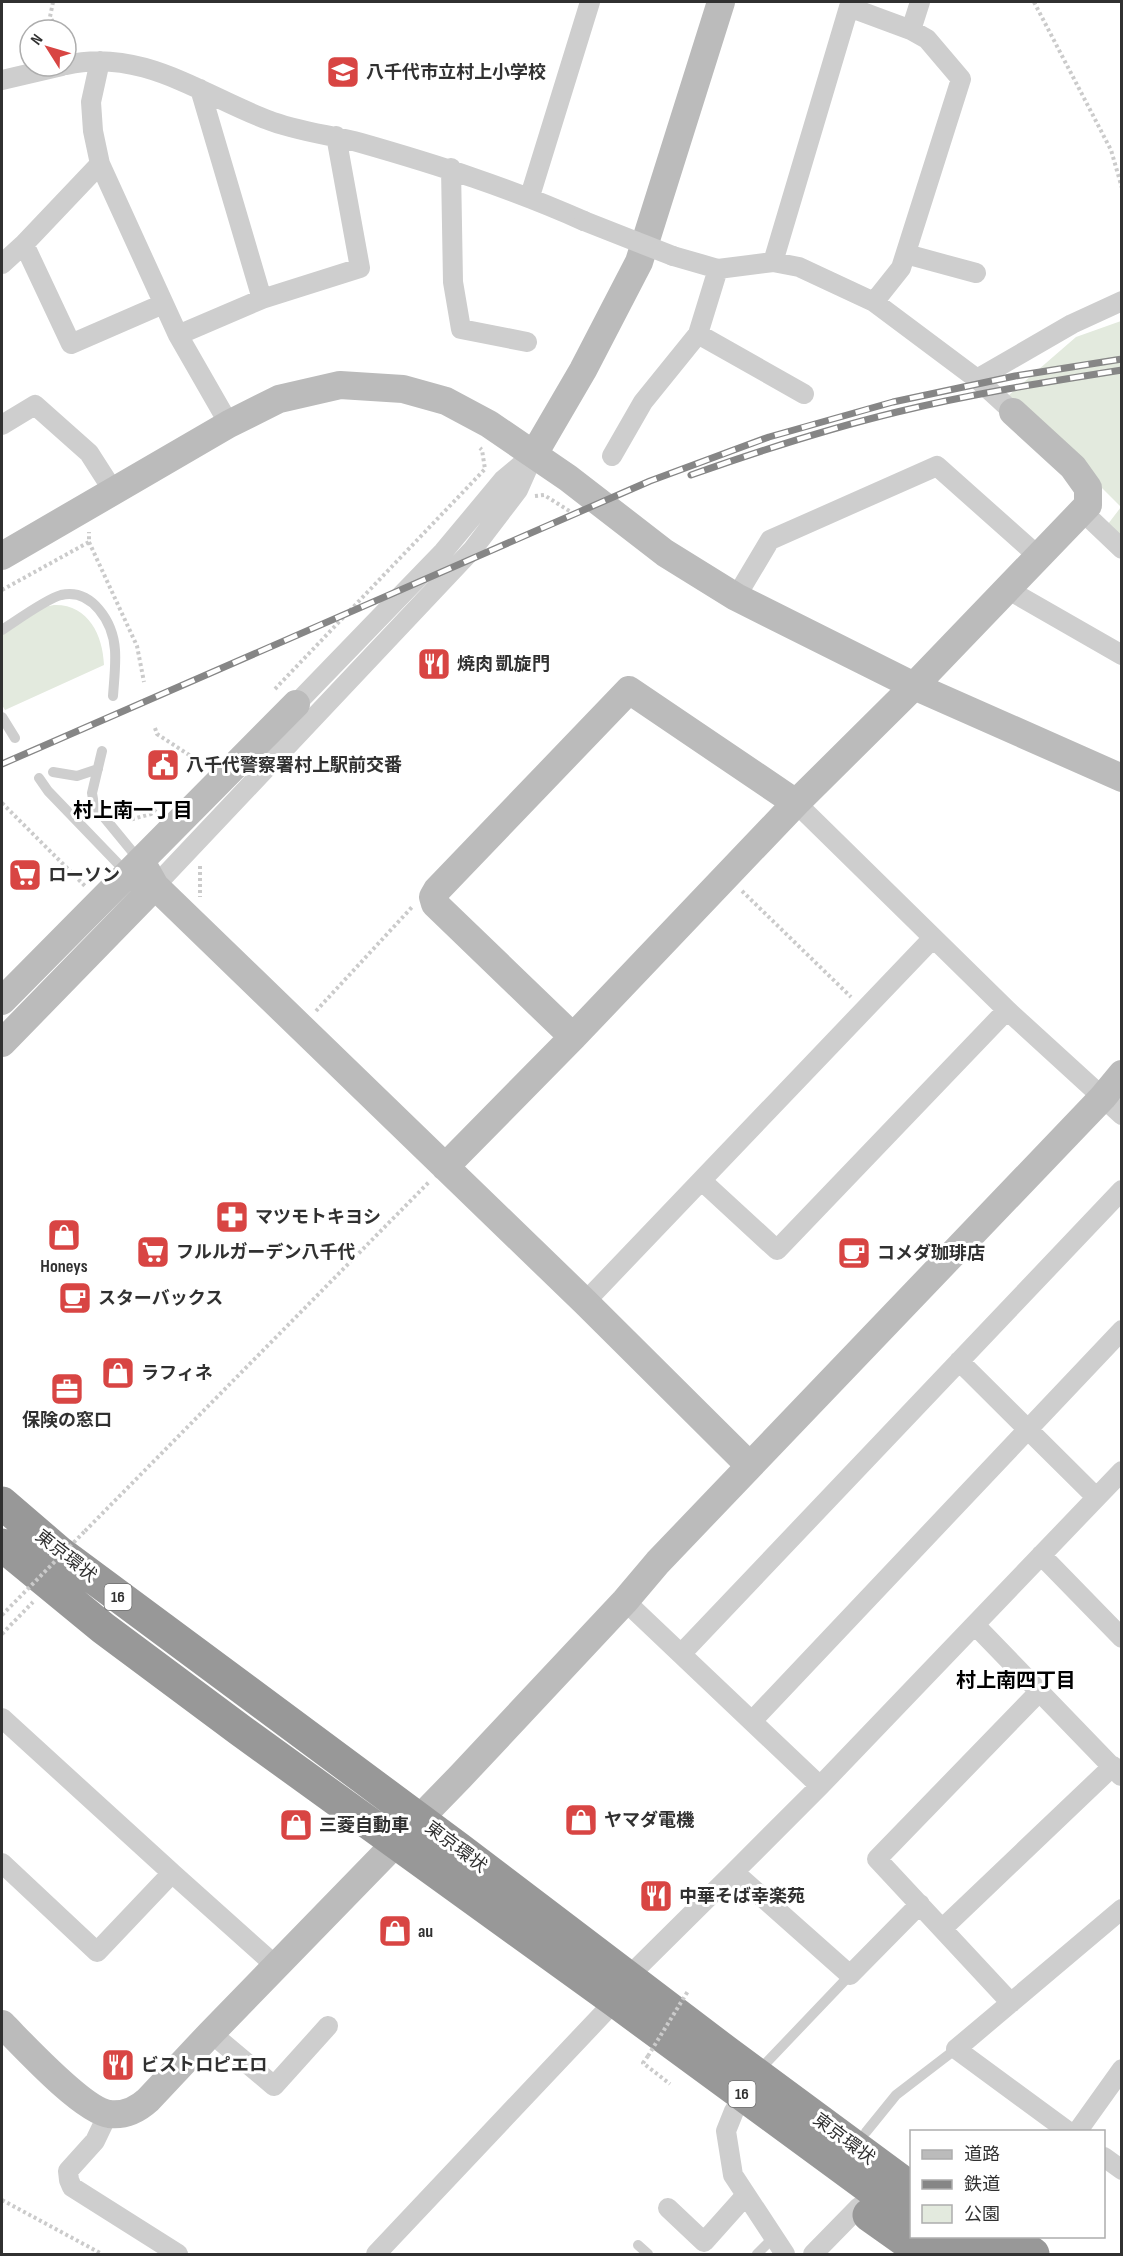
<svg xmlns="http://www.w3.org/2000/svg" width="1123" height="2256" font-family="'Sofia Sans Condensed','Noto Sans JP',sans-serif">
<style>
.green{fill:#e3eade}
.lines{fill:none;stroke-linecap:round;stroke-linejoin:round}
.path{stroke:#cbcbcb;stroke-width:4;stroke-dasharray:3 3;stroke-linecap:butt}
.lane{stroke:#cecece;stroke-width:10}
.street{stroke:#cecece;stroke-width:20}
.secondary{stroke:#bbb;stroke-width:28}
.highway{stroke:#989898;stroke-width:33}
.rail-casing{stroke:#868686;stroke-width:7}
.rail{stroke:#fff;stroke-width:4.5;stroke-dasharray:14;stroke-linecap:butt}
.path-bridge{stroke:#cbcbcb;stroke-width:4;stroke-dasharray:3 3;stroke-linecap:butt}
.street-bridge{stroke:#cecece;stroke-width:20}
.labels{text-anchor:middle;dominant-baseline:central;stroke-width:6;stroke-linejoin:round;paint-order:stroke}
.shield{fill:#fff;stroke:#6f6f6f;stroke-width:1.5}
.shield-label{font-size:16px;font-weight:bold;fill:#313131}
.poi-label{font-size:18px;font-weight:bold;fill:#313131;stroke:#fff;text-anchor:start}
.street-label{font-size:18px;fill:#313131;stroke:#fff}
.neighbourhood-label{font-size:20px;font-weight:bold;fill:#000;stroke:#fff}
</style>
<rect width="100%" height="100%" fill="#fff"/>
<path class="green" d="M1121,321V536L1108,524L1121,507L1009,395L1076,337Z
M54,605C88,604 103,635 104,665L5,710L2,705V633L44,607Z"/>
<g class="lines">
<path class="path" d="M53,2L50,17L58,30
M1034,2L1111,150L1122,188
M535,496L544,495L571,512
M89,542L137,646L144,682
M2,590L89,542V532
M275,689L485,469L482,450L480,448
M155,728L157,734L203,764
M2,803L86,887
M122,814L129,820L151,814L157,808
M200,866V897
M742,891L851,997
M316,1011L413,906
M85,1531L430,1181
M2,1634L33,1602
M648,2056L643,2063L670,2084
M2,2200L102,2254"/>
<path class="lane" d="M2,630C16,621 46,599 61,595C92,588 113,622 115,650C116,665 114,681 113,696
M2,717L15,738
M102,751L92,793L94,805L140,861
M53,772L77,776L98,769
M39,778L48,791L127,873
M767,2062L850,1975
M866,2132L896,2095L956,2049
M638,2245L648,2254
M757,2254L773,2238"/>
<path class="street" d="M911,30L920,2
M100,61L91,102L93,131L100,164L178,335L229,424
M66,65C140,47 202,95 268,120C295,131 331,135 361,143C438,165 510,188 584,221
M2,80L62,66
M200,89L262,299
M451,168L453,282L461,329L527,342
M530,196L590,2
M24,244L71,344L163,304
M906,254L976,273
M673,256L718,269L773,262L799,267L874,302L977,379L1013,412
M773,262L849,7L911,30L927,39L961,79L901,268L874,302
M2,264L24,244L100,164
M698,334L804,394
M178,335L262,299L360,268L336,136
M977,379L1072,324L1122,301
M2,425L35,405L89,453L114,492
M612,456L643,402L698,334L718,269
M1082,511L1122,549
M1007,589L1122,655
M736,597L770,540L937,466L1038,556
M296,704L443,552L503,480L529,458
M796,803L1007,1010L1122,1115
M155,886L473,549L518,490L534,454
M702,1181L777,1250L1007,1010
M585,1302L933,938
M959,1361L1096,1497
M1041,1555L1122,1638
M625,1601L820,1786
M975,1625L1121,1776
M681,1654L1122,1190
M2,1718L172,1873L97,1952L2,1863
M752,1721L1122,1330
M172,1873L276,1966
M920,1904L850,1975L734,1872L820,1786L1122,1471
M943,1928L1113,1766
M627,1978L734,1872
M1011,2003L877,1859L1039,1692
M211,2033L274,2086L328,2026
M734,2111L726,2131L733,2175L785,2254
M108,2114L95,2141L68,2171L69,2180L72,2187L178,2254
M1069,2132L956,2049L1122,1909
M1077,2132L1122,2069
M1104,2157L1122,2170
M668,2208L704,2242L746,2195
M376,2254L615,2001
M813,2254L859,2207"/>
<path class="secondary" d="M534,454L583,370L639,262L721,2
M2,556L229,424L279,399L340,385L403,389L446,401L489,424L568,478L665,553L736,597L914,686L1122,778
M128,874L155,886L585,1302L750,1466
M2,1001L296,704
M573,1037L435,904L433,897L437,890L629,690L796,803
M2,1043L155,886L146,870
M445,1167L573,1037L796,803L914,686L1088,505V488L1073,467L1013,412
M2,2024C23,2045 82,2110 109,2114C125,2116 137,2110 148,2100L211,2033L460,1777L625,1601L658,1562L1103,1097L1122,1074"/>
<path class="highway" d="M2,1503L59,1552L458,1848L729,2054L912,2189
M2,1545L103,1628L240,1730L615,2001L912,2219
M869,2215L924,2254
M935,2236L959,2254
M975,2236L999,2254
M1008,2236L1033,2254"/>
<g class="rail-casing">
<path id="rail" d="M691,475C759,451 827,429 897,412C971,394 1046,382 1122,370
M2,764L650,481L769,437L893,402L1015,376L1122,359"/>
</g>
<use href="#rail" class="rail"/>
<path class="path-bridge" d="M2,1615L85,1531
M648,2056L688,1991"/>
<path class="street-bridge" d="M584,221L673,256"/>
</g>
<defs>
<g id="school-square" transform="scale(1.725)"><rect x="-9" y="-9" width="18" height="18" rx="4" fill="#d84543" stroke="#fff"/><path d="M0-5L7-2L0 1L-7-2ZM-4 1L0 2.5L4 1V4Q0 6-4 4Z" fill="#fff"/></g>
<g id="restaurant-square" transform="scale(1.725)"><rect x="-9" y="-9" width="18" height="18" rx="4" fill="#d84543" stroke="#fff"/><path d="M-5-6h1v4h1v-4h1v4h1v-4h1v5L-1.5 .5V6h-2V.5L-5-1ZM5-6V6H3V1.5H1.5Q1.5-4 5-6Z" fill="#fff"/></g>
<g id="civic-square" transform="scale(1.725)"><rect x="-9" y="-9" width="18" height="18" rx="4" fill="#d84543" stroke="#fff"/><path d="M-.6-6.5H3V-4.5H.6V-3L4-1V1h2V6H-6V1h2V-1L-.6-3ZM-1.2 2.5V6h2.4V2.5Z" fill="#fff"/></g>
<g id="supermarket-square" transform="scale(1.725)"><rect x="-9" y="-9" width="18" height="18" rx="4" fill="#d84543" stroke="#fff"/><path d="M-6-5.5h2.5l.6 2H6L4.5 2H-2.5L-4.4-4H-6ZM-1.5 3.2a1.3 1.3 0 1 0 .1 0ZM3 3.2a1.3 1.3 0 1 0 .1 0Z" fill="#fff"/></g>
<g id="pharmacy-square" transform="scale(1.725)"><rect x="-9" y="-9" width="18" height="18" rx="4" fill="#d84543" stroke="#fff"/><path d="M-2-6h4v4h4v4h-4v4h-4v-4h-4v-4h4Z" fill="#fff"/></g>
<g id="shop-square" transform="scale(1.725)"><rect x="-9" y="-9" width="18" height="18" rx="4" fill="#d84543" stroke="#fff"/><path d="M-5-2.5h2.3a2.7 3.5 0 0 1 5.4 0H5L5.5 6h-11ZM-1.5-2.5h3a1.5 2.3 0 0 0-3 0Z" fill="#fff"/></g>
<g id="cafe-square" transform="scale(1.725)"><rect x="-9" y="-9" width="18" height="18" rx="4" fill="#d84543" stroke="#fff"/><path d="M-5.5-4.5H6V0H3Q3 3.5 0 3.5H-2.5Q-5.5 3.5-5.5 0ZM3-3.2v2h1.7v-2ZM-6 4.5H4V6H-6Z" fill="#fff"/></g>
<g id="office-square" transform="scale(1.725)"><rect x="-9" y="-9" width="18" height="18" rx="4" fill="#d84543" stroke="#fff"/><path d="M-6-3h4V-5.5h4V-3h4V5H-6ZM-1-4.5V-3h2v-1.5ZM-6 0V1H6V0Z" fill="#fff"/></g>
</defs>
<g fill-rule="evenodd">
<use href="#school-square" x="343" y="72"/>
<use href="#restaurant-square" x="434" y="664"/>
<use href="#civic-square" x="163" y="765"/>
<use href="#supermarket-square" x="25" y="875"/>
<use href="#pharmacy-square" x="232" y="1217"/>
<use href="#shop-square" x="64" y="1235"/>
<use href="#supermarket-square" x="153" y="1252"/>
<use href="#cafe-square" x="854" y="1253"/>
<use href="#cafe-square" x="75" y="1298"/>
<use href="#shop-square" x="118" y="1373"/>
<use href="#office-square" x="67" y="1389"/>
<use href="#shop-square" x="581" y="1820"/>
<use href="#shop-square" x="296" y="1825"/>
<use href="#restaurant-square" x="656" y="1896"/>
<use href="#shop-square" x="395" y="1931"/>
<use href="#restaurant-square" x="118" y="2065"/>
</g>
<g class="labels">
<g class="shield">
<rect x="104.5" y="1584" width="27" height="26" rx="4.5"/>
<rect x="728.5" y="2081" width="27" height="26" rx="4.5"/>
</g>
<g class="shield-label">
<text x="118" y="1597">16</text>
<text x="742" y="2094">16</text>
</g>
<g class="poi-label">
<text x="366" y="72">八千代市立村上小学校</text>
<text x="457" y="664">焼肉 凱旋門</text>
<text x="186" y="765">八千代警察署村上駅前交番</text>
<text x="48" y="875">ローソン</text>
<text x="255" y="1217">マツモトキヨシ</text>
<text x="176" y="1252">フルルガーデン八千代</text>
<text x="877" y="1253">コメダ珈琲店</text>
<text x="64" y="1266" text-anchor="middle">Honeys</text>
<text x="98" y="1298">スターバックス</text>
<text x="141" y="1373">ラフィネ</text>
<text x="67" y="1420" text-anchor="middle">保険の窓口</text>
<text x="604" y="1820">ヤマダ電機</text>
<text x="319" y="1825">三菱自動車</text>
<text x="679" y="1896">中華そば幸楽苑</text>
<text x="418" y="1931">au</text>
<text x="141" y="2065">ビストロピエロ</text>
</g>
<g class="street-label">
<text transform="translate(66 1556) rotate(38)">東京環状</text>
<text transform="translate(456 1847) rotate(37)">東京環状</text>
<text transform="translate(844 2139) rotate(37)">東京環状</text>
</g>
<g class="neighbourhood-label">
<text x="133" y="811">村上南一丁目</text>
<text x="1016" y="1681">村上南四丁目</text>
</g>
</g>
<rect width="1123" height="2256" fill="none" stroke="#313131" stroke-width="6"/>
<rect x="910" y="2130" width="195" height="108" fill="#ffffff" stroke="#adadad" stroke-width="1.5"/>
<rect x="922" y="2150" width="30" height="9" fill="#bbbbbb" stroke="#adadad" stroke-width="1.5"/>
<text x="964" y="2160" font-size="18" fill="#313131">道路</text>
<rect x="922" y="2180" width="30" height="9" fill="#868686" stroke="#adadad" stroke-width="1.5"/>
<text x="964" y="2190" font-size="18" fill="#313131">鉄道</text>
<rect x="922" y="2205" width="30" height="18" fill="#e3eade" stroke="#adadad" stroke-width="1.5"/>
<text x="964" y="2220" font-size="18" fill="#313131">公園</text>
<g transform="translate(48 48) rotate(307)"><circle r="28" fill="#ffffff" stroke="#adadad" stroke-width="1.5"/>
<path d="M0-4.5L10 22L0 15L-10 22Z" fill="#d84543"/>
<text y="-9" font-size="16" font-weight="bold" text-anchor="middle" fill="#313131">N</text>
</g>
</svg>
